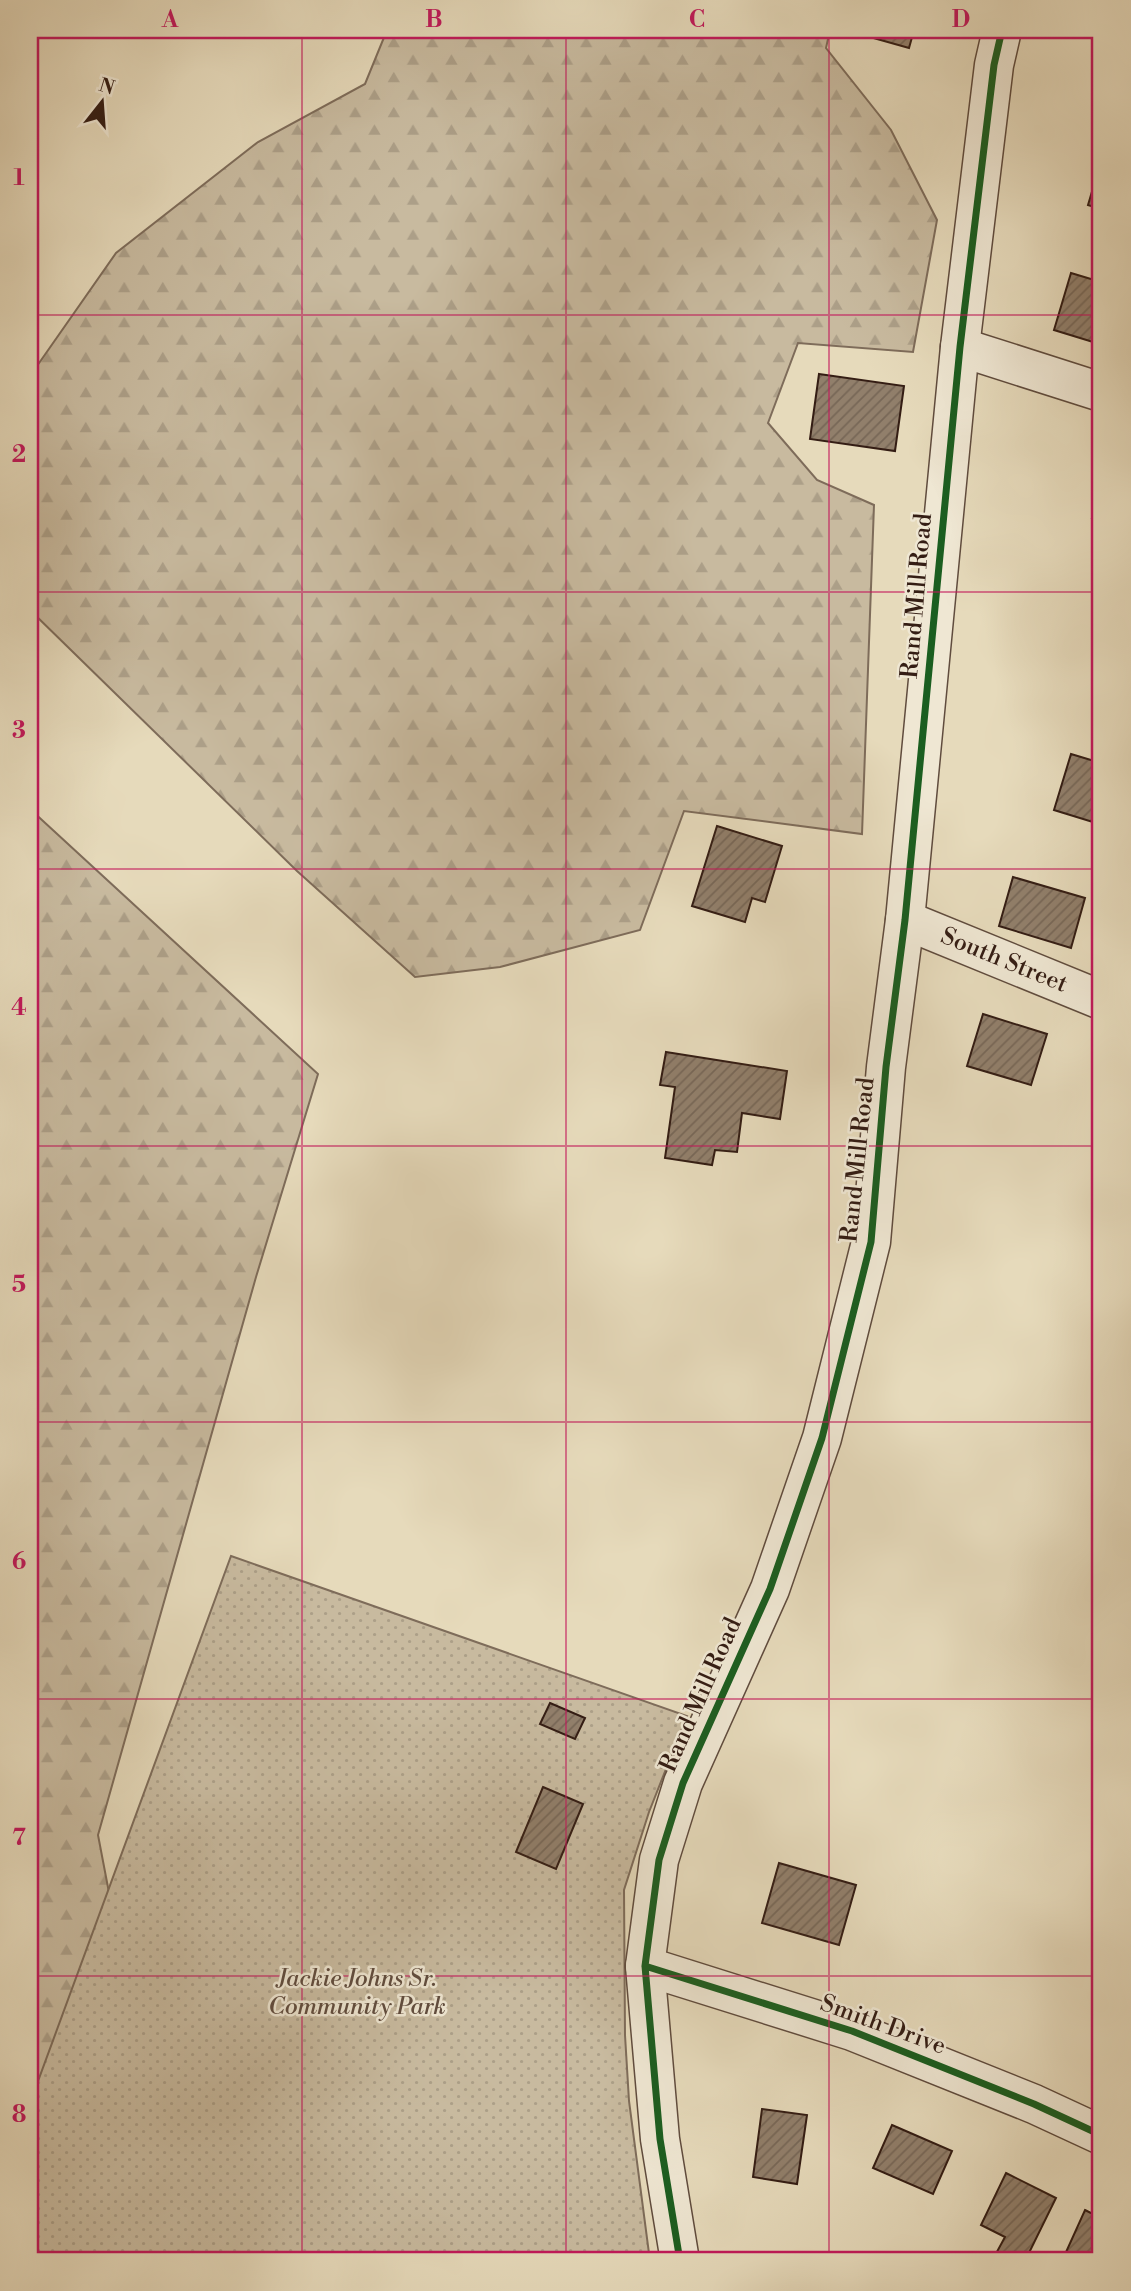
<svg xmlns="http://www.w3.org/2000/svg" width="1131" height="2291" font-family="'Libre Bodoni',serif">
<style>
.forest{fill:url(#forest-firs);stroke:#7e6c5a;stroke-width:2}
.park{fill:url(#park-dots);stroke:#7e6c5a;stroke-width:2}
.building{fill:url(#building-hatch);stroke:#341d14;stroke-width:2}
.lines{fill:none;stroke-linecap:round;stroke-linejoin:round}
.minor-casing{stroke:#604c3e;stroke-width:41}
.minor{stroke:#efe7d3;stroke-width:38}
.cycleway-casing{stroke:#efe7d3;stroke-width:11}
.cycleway{stroke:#1b5e20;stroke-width:7}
.grid{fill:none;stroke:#c2185b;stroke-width:2;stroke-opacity:0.55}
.labels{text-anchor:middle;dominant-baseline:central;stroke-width:5;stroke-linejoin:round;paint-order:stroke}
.street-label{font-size:24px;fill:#341d14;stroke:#efe7d3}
.park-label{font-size:24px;font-style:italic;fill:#604c3e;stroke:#efe7d3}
.neatline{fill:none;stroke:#c2185b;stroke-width:2.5}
.grid-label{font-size:23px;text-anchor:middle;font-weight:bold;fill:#c2185b}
</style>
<defs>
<pattern id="forest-firs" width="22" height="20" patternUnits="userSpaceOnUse" patternTransform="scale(1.75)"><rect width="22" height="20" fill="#c8ba9f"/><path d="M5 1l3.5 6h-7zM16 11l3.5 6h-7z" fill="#ac9f88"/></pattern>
<pattern id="park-dots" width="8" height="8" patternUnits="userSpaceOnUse" patternTransform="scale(1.75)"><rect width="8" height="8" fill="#c8ba9f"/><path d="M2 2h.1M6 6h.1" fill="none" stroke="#ac9f88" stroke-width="1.8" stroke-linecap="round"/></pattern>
<pattern id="building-hatch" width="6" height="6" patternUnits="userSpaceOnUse" patternTransform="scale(1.75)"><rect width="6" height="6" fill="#917f6b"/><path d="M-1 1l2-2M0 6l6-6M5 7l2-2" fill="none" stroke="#776757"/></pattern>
</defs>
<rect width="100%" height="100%" fill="#e6dabb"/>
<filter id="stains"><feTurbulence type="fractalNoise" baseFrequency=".00286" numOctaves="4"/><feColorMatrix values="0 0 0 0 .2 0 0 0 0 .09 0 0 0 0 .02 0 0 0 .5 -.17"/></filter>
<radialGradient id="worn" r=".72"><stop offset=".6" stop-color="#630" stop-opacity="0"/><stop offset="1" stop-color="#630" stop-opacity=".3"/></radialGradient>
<path class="forest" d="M387,30H830L826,48L891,130L937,220L913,352L798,343L768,423L817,480L874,505L862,834L684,811L640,930L500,967L415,977L297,871L30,610V376L116,253L258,142L365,84Z
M30,809L318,1074L256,1277L98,1835L143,2071L30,2261Z"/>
<path class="park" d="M231,1556L687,1716L649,1812L624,1890L625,2035L629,2101L650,2261H30V2103Z"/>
<path class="building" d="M845,30H914L909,48Z
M1101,161V209L1088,205Z
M1071,273L1101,282V316L1093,342L1054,330Z
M819,374L904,386L895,451L810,439Z
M1101,488V521L1092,518Z
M1071,754L1101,763V804L1096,823L1054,810Z
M717,826L782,846L765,902L752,898L745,922L692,906Z
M1013,877L1085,898L1071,948L999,926Z
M983,1014L1047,1034L1031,1085L967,1066Z
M666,1052L787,1071L780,1119L742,1113L737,1152L715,1150L712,1165L665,1158L675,1087L660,1085Z
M550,1703L585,1718L575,1739L540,1724Z
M543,1787L583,1804L556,1869L516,1852Z
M779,1863L856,1885L839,1945L762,1923Z
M762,2109L807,2115L797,2184L753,2177Z
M892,2125L952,2151L933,2194L873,2168Z
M1006,2173L1056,2198L1025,2261H992L1005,2237L981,2225Z
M1085,2210L1101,2218V2261H1062Z"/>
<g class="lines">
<g class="minor-casing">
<g id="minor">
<path d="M960,347L1101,392"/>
<path id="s1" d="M905,920L1101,1000"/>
<path d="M645,1966L852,2031L1034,2104L1101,2135"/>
<path d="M680,2261L660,2139L645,1966L659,1860L683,1783L770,1589L822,1438L871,1242L886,1067L905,920L960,347L994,65L1002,30"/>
</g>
</g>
<use href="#minor" class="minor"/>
<g class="cycleway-casing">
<path id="cycleway" d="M645,1966L852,2031L1034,2104L1101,2135
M680,2261L660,2139L645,1966L659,1860L683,1783L770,1589L822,1438L871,1242L886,1067L905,920L960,347L994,65L1002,30"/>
</g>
<use href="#cycleway" class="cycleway"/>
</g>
<path class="grid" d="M302,30V2261M566,30V2261M829,30V2261M30,315H1101M30,592H1101M30,869H1101M30,1146H1101M30,1422H1101M30,1699H1101M30,1976H1101"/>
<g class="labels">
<g class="street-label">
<text transform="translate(917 596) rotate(-85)">Rand Mill Road</text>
<text stroke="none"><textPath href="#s1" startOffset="107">South Street</textPath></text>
<text transform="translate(858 1160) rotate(-84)">Rand Mill Road</text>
<text transform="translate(701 1695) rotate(-66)">Rand Mill Road</text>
<text transform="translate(883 2025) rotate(20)">Smith Drive</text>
</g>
<g class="park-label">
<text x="357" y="1979">Jackie Johns Sr.<tspan x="357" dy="28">Community Park</tspan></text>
</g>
</g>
<rect width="1131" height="2291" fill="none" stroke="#e6dabb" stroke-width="77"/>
<g transform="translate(102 102) rotate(17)" stroke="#efe7d3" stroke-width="5" paint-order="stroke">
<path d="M0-5L12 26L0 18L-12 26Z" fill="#341d14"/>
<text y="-10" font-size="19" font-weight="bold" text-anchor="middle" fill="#341d14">N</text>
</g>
<rect x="38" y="38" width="1054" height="2214" class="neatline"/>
<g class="grid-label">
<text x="170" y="27">A</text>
<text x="434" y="27">B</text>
<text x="697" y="27">C</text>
<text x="961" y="27">D</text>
<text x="19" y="185">1</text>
<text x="19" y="462">2</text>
<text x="19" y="738">3</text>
<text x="19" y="1015">4</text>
<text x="19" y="1292">5</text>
<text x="19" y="1569">6</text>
<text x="19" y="1845">7</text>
<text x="19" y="2122">8</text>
</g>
<rect width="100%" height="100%" filter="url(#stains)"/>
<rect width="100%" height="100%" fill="url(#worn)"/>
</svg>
